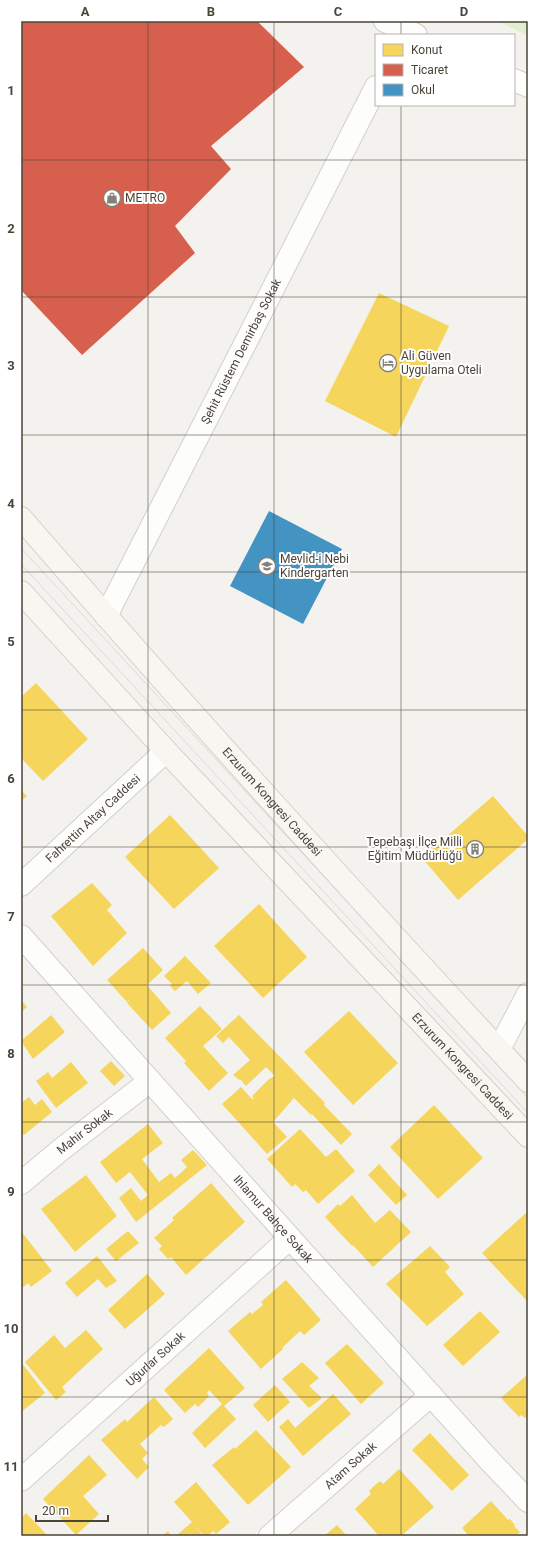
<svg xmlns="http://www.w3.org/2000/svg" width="549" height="1557" font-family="Roboto,sans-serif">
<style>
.green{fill:#e1eecf}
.homes{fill:#f6d55c}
.shops{fill:#d6604d}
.schools{fill:#4393c3}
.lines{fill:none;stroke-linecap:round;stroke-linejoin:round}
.street-casing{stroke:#d2d0cb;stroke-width:24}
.secondary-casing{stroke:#d3cfc5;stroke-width:24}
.street{stroke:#fdfdfc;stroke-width:22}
.secondary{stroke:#f7f6f1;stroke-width:22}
.tram{stroke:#dbdbda;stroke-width:1}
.grid{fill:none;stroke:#4b4439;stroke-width:1;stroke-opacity:0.55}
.labels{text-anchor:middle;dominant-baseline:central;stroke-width:4;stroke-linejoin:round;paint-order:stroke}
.poi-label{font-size:12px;fill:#4b4439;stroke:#fff;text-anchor:start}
.street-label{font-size:12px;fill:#4b4439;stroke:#fff}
.neatline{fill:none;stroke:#4b4439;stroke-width:1.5}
.grid-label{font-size:13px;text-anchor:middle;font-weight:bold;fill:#4b4439}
</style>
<rect width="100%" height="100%" fill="#f4f2ee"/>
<path class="green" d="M498,21H528V36Z"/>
<path class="homes" d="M379,293L449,326L396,437L325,401Z
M36,683L88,739L43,781L21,758V697Z
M21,790L27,796L21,801Z
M493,796L528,836V839L458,900L422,858Z
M170,815L219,868L174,909L125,857Z
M92,883L112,905L107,910L127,933L93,966L51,916Z
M259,904L307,957L263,998L214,946Z
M143,948L163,970L147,985L171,1013L152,1030L127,1003L131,999L127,1002L107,980Z
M185,956L211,983L198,994L187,981L175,991L170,986L172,984L164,976Z
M21,1000L27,1007L21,1012Z
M200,1006L222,1029L203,1046L228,1073L209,1091L184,1063L186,1061L165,1038Z
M349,1011L398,1063L353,1105L304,1052Z
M51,1015L65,1032L33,1059L21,1041Z
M239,1015L325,1103L324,1105L352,1134L341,1145L312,1114L311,1115L294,1098L273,1122L287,1137L267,1154L222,1104L241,1087L252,1099L254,1098L252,1096L269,1079L275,1076L266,1067L246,1086L240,1079L239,1080L233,1075L250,1060L229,1037L223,1043L216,1036Z
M111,1061L125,1076L114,1086L100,1071Z
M71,1062L88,1083L56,1108L36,1081L48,1072L52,1078Z
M29,1097L35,1105L42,1099L52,1112L24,1135L21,1132V1103Z
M434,1105L483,1158L438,1199L390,1147Z
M148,1124L163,1143L142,1159L159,1182L171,1173L175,1178L187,1167L181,1160L193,1150L207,1165L136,1222L119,1198L131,1188L141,1201L148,1195L130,1172L116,1183L100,1162Z
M300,1129L326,1157L336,1149L355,1171L318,1204L306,1190L303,1192L295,1184L292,1187L267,1159Z
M379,1164L407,1195L396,1205L368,1175Z
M86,1175L117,1216L75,1252L41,1209Z
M211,1183L245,1222L186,1275L171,1257L168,1259L159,1249L162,1246L154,1238L174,1220L172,1218Z
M352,1195L375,1223L390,1210L411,1232L373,1267L353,1245L352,1246L325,1217L338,1204L340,1206Z
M527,1212L528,1213V1302L482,1253Z
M21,1231L52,1271L31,1287L28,1283L21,1289Z
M128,1231L139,1243L116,1261L106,1249Z
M430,1246L450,1267L445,1272L464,1294L427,1326L386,1284Z
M97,1256L117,1281L106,1288L98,1279L77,1297L65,1283Z
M147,1274L165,1294L125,1329L108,1310Z
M286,1280L321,1320L304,1335L300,1331L282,1348L283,1349L261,1369L228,1331L250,1312L252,1314L263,1305L261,1302Z
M480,1311L500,1332L463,1366L443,1345Z
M86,1330L103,1349L62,1387L66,1392L56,1400L25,1362L54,1335L65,1348Z
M347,1344L384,1383L361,1404L325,1363Z
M209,1348L245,1388L224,1406L236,1419L205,1448L192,1433L222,1404L209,1390L207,1393L209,1396L198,1407L195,1404L185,1413L164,1390Z
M21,1362L45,1393L21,1412Z
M302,1362L319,1378L309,1386L322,1398L309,1408L282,1379Z
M527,1375L528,1376V1415L525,1418L521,1415L519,1417L501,1398Z
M275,1385L290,1402L268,1422L253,1405Z
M333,1394L351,1414L303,1456L279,1427L288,1419L295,1428Z
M154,1397L173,1419L164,1427L161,1425L140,1444L148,1453L142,1459L149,1467L137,1479L101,1440L125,1419L127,1422Z
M256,1430L291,1467L248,1505L212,1465L234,1447L235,1449Z
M430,1433L469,1475L452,1491L412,1450Z
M89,1455L107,1475L83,1496L99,1514L76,1535L43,1499Z
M399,1469L434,1507L401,1536H379L355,1509L371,1494L369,1491L374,1486L380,1481L383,1484Z
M196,1482L230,1522L216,1534L213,1531L208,1536H204L193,1524L203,1536H176L192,1522L174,1502Z
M491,1501L508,1520L510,1519L515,1525L514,1526L520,1532L516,1536H469L462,1528Z
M26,1513L48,1536H21V1518Z
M337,1525L347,1536H324Z
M168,1531L171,1536H162Z"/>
<path class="shops" d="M21,21H257L304,67L211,146L231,169L175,226L195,253L82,355L21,290Z"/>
<path class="schools" d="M269,511L342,549L303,624L230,586Z"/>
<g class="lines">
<g class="street-casing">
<g id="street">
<path d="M385,21L416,35"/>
<path d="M514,80L528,86"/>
<path id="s1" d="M106,616L376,87"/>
<path id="s2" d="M21,885L166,751"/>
<path id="s3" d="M21,936L290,1238L489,1460L528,1501"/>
<path d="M499,1049L528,994"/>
<path id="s4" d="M21,1183L63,1148L150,1081"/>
<path id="s5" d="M21,1480L290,1238"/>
<path id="s6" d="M270,1536L431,1395"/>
</g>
</g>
<g class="secondary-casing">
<g id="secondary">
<path id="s7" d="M21,518C186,709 356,896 528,1081"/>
<path id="s8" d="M21,592L166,751L528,1136"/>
</g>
</g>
<use href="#street" class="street"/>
<use href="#secondary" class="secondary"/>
<path class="tram" d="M21,548L528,1098
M21,564L528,1113"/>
</g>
<path class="grid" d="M148,21V1536M274,21V1536M401,21V35M401,105V1536M21,160H528M21,297H528M21,435H528M21,572H528M21,710H528M21,847H528M21,985H528M21,1122H528M21,1260H528M21,1397H528"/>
<defs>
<g id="shop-ring" transform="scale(0.9)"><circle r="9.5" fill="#fff" stroke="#868178" stroke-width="1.5"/><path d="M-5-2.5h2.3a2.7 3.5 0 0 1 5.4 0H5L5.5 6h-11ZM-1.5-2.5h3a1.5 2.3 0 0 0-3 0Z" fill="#868178"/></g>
<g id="hotel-ring" transform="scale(0.9)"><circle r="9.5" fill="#fff" stroke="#868178" stroke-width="1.5"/><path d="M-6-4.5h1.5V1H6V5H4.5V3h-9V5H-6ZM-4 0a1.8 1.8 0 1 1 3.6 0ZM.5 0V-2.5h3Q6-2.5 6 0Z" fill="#868178"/></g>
<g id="school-ring" transform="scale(0.9)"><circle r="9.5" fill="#fff" stroke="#868178" stroke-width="1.5"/><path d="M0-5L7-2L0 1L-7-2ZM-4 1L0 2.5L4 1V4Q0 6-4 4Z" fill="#868178"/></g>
<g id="building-ring" transform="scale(0.9)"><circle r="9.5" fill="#fff" stroke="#868178" stroke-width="1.5"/><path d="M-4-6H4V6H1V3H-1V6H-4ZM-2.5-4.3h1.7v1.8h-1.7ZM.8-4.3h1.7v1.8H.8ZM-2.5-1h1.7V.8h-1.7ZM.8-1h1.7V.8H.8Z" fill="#868178"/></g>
</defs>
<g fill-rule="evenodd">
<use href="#shop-ring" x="112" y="198"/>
<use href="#hotel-ring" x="388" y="363"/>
<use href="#school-ring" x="267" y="566"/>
<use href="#building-ring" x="475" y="849"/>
</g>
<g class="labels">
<g class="poi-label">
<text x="125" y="198">METRO</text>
<text x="401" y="356">Ali Güven<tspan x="401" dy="14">Uygulama Oteli</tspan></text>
<text x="280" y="559">Mevlid-i Nebi<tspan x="280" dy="14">Kindergarten</tspan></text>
<text x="462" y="842" text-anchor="end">Tepebaşı İlçe Milli<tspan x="462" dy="14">Eğitim Müdürlüğü</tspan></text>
</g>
<g class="street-label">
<text stroke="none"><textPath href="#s1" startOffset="297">Şehit Rüstem Demirbaş Sokak</textPath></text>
<text stroke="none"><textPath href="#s7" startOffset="379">Erzurum Kongresi Caddesi</textPath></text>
<text stroke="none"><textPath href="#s2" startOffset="98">Fahrettin Altay Caddesi</textPath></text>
<text stroke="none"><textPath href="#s8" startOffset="648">Erzurum Kongresi Caddesi</textPath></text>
<text stroke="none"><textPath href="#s4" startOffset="82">Mahir Sokak</textPath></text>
<text stroke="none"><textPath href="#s3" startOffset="379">Ihlamur Bahçe Sokak</textPath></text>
<text stroke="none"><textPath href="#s5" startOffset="181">Uğurlar Sokak</textPath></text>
<text stroke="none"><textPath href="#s6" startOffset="107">Atam Sokak</textPath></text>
</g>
</g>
<rect width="549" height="1557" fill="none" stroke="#ffffff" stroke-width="44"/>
<rect x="375" y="34" width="140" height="72" fill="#ffffff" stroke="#b7b4b0"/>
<rect x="383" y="44" width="20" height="12" fill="#f6d55c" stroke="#b7b4b0"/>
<text x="411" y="54" font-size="12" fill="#4b4439">Konut</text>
<rect x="383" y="64" width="20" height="12" fill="#d6604d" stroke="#b7b4b0"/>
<text x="411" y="74" font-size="12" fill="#4b4439">Ticaret</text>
<rect x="383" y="84" width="20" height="12" fill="#4393c3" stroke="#b7b4b0"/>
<text x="411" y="94" font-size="12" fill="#4b4439">Okul</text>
<path d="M36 1515v6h72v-6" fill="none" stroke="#4b4439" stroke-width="2"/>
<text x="42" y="1515" font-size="12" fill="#4b4439" stroke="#ffffff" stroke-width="3" paint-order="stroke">20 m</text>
<rect x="22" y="22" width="505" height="1513" class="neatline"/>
<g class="grid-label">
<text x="85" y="16">A</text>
<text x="211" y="16">B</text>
<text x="338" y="16">C</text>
<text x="464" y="16">D</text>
<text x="11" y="95">1</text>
<text x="11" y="233">2</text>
<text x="11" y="370">3</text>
<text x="11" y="508">4</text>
<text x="11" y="646">5</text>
<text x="11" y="783">6</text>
<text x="11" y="921">7</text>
<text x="11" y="1058">8</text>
<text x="11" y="1196">9</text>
<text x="11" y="1333">10</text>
<text x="11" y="1471">11</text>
</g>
</svg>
